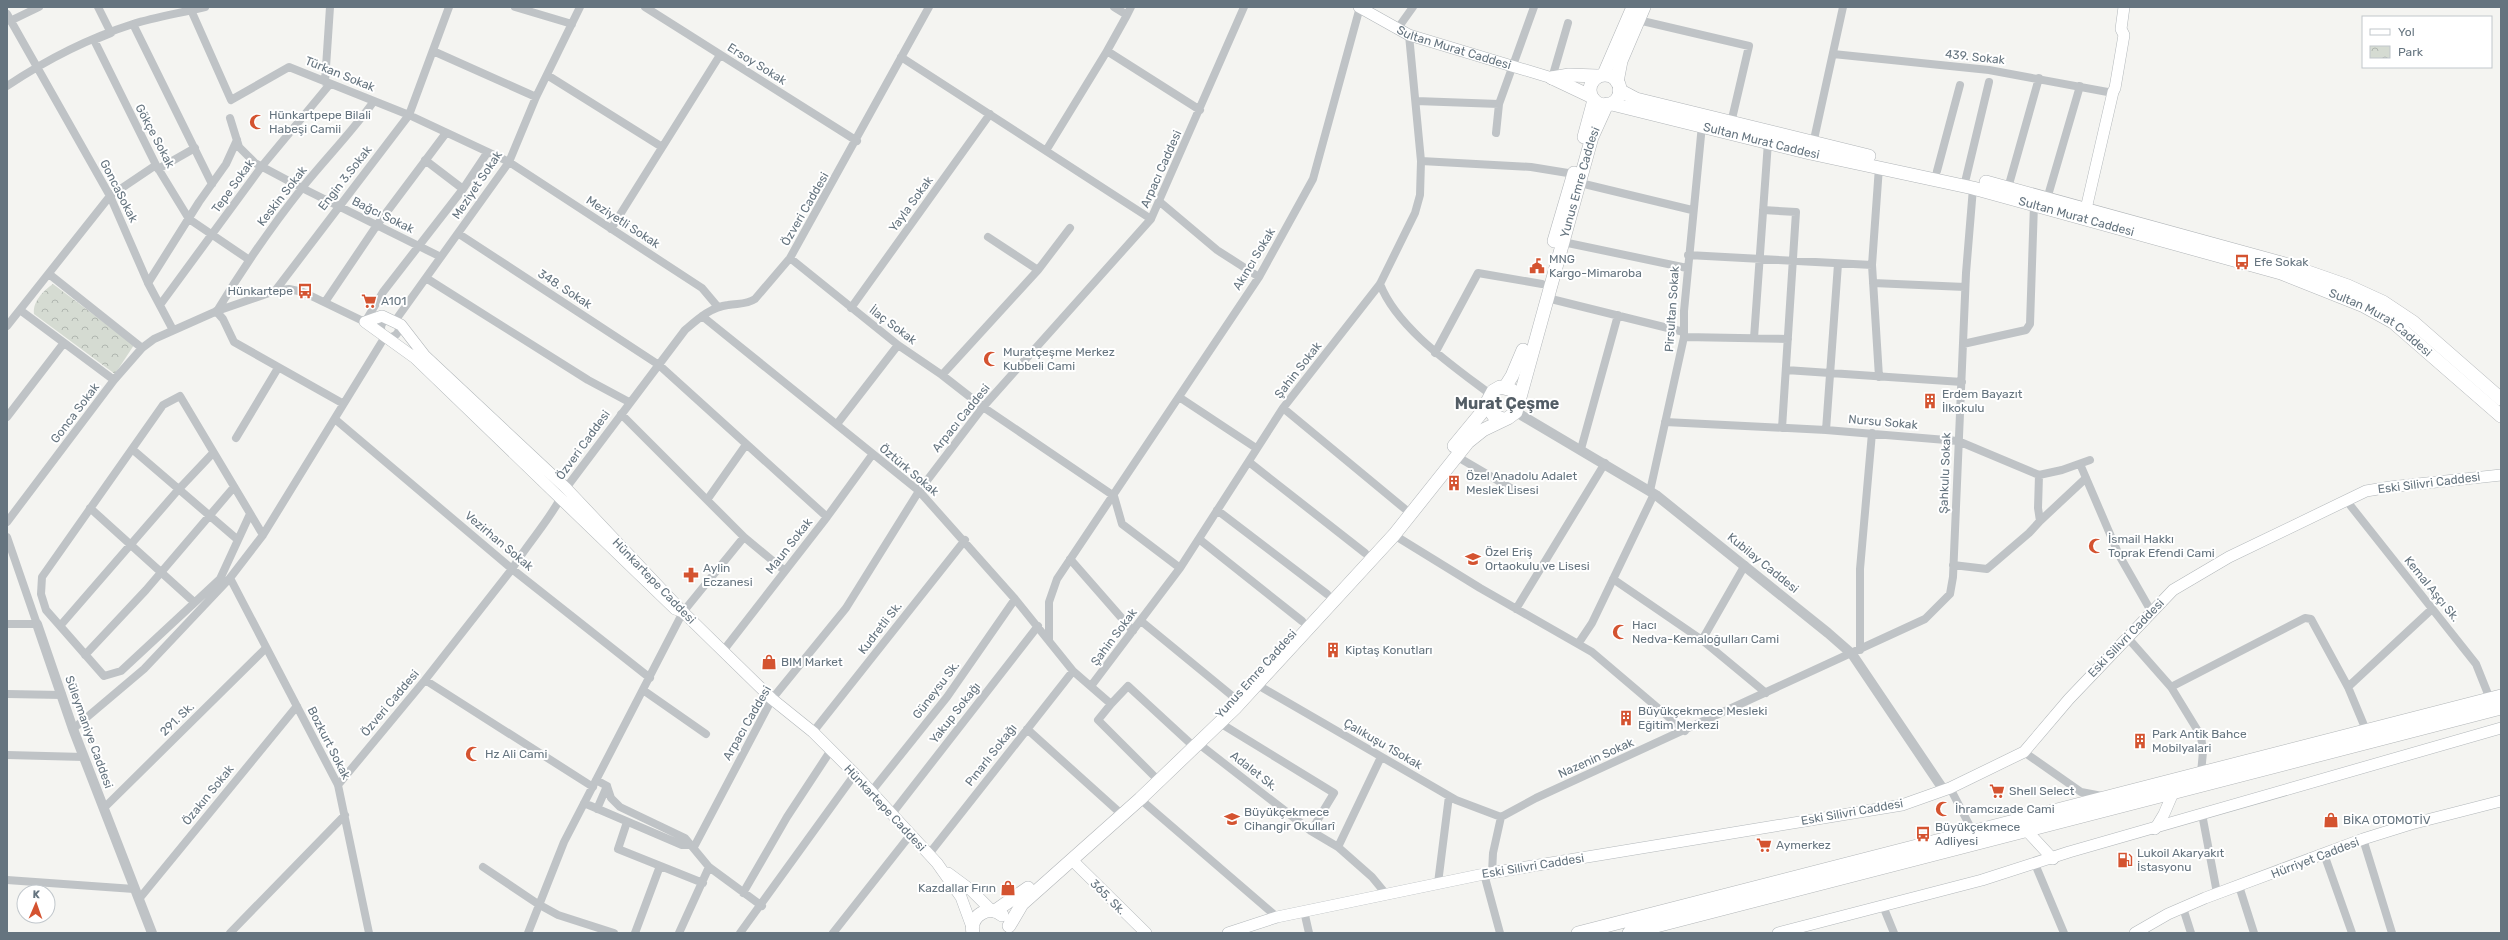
<svg xmlns="http://www.w3.org/2000/svg" width="2508" height="940" font-family="Rubik,sans-serif">
<style>
.park{fill:url(#park-crowns)}
.lines{fill:none;stroke-linecap:round;stroke-linejoin:round}
.secondary-casing{stroke:#b2b7ba;stroke-width:12}
.primary-casing{stroke:#b1b5b8;stroke-width:14}
.trunk-casing{stroke:#b2b6b8;stroke-width:14}
.minor{stroke:#bfc3c6;stroke-width:8}
.tertiary{stroke:#bfc3c6;stroke-width:10}
.secondary{stroke:#fff;stroke-width:11}
.primary{stroke:#fff;stroke-width:13}
.trunk{stroke:#fff;stroke-width:13}
.labels{text-anchor:middle;dominant-baseline:central;stroke-width:4;stroke-linejoin:round;paint-order:stroke}
.street-label{font-size:12px;fill:#65747f;stroke:#fff}
.poi-label{font-size:12px;fill:#65747f;stroke:#fff;text-anchor:start}
.district-label{font-size:16px;font-weight:bold;fill:#535d65;stroke:#fff}
</style>
<defs>
<pattern id="park-crowns" width="20" height="18" patternUnits="userSpaceOnUse"><rect width="20" height="18" fill="#d5dbd2"/><path d="M2 6a3 3 0 1 1 6 0M12 15a3 3 0 1 1 6 0" fill="none" stroke="#b0b6b0"/></pattern>
</defs>
<rect width="100%" height="100%" fill="#f4f4f1"/>
<path class="park" d="M53,284L134,345L115,374L34,314C32,302 44,290 53,284Z"/>
<g class="lines">
<g class="secondary-casing">
<g id="secondary">
<path id="s1" d="M1359,7L1409,35L1552,78"/>
<path d="M2086,209L2113,92L2115,88L2124,35L2121,29L2124,7"/>
<path d="M683,612L675,609L415,358L365,322L382,316L401,325L425,356L566,488L683,612L772,699L813,732L855,774L937,863L961,897L972,927"/>
<path d="M2155,829L2164,814L2173,793"/>
<path d="M2027,831L2053,859"/>
<path d="M1072,860L1146,933"/>
<path d="M948,873L971,890L991,910"/>
<path d="M1228,933L1277,917L1484,874L1902,805L1950,788L2024,752L2069,699L2173,590L2229,557L2366,491L2390,487L2501,475"/>
<path d="M1778,933L1982,880L2069,852L2501,728"/>
<path d="M2135,933L2168,914L2205,898L2363,839L2411,824L2501,801"/>
</g>
</g>
<g class="primary-casing">
<g id="primary">
<path d="M1604,74L1633,7"/>
<circle cx="1605" cy="90" r="15"/>
<path d="M1552,78L1569,75L1597,76"/>
<path d="M1552,78L1590,96"/>
<path d="M1617,82L1621,61L1644,7"/>
<path d="M1619,90L1636,99L1869,156"/>
<path id="s2" d="M1612,104L1810,153L1973,188L2281,273L2364,306L2393,322L2501,416"/>
<path d="M1584,137L1594,100"/>
<path d="M1986,182L2285,264L2348,286L2383,302L2413,322L2501,399"/>
<path d="M1554,241L1574,173"/>
<path d="M1505,387L1512,376L1523,350"/>
<path id="s3" d="M1519,401L1592,137L1607,104"/>
<path d="M1454,446L1487,406"/>
<path d="M995,911L1028,888"/>
<path d="M1009,926L1022,904L1140,799L1235,708L1394,535L1468,442L1483,430L1508,418L1516,412L1519,401L1512,390L1500,387L1493,391L1487,402L1493,415L1503,419"/>
<path d="M973,933C969,916 989,904 1002,915"/>
</g>
</g>
<g class="trunk-casing">
<path id="trunk" d="M1578,933L2501,696
M1629,933L2501,708"/>
</g>
<path class="minor" d="M98,7L111,33L94,40L156,165L189,219L248,259
M515,7L572,24
M645,7L857,141
M1114,7L1127,15L1131,7
M191,10L231,100L289,67L409,115L509,162L702,288L718,307
M7,14L110,196L148,283L173,330
M1127,15L1107,51L1200,110
M1638,20L1749,46L1731,123
M10,21L39,7
M133,24L212,184
M1398,28L1413,7
M433,51L536,97
M1833,54L1989,70L2113,93
M901,57L1151,219
M547,75L662,147
M1552,78L1568,23
M325,82L330,7
M7,86C46,60 89,38 133,24C156,17 181,13 205,7
M1416,101L1499,104L1534,7
M230,118L239,147L255,163L302,188L441,257
M1496,133L1499,104
M1813,144L1843,7
M1047,149L1107,51
M425,160L463,189
M1421,161L1531,167L1574,174
M158,169L195,148
M1937,171L1960,85
M1966,178L1989,82
M1580,183L1692,210
M2008,188L2039,78
M2047,199L2080,86
M1160,202L1217,250L1259,277
M1763,210L1796,212L1782,428
M611,229L720,55
M459,234L659,365L827,517
M988,237L1038,270L1070,228
M1563,242L1687,268
M1688,255L1872,265
M790,258L898,345L942,375L983,407L1114,496L1122,524L1180,568
M49,274L142,348
M426,278L588,380L629,402
M148,283L199,202L226,164L237,140
M1873,283L1965,287
M1380,284C1397,328 1453,366 1490,394
M275,291L409,115L449,7
M1547,298L1684,332
M325,302L377,225L446,133
M160,305L262,166L330,84
M851,308L990,114
M20,310L114,380
M216,311L223,319L234,342L342,403
M217,311C243,268 271,227 302,188C326,158 352,132 374,101
M702,316L919,491L1015,599L1073,671L1111,704L1128,686L1191,744
M381 328a9 9 0 1 1 18 0a9 9 0 1 1-18 0Z
M395,321L509,162L536,97L580,7
M7,326L110,196L156,165
M1684,337L1788,339
M1754,338L1768,142
M1963,344L2026,330L2030,324L2034,204
M1435,353L1478,273L1542,284
M1786,370L1962,382
M942,375L1038,270
M1879,377L1872,265L1879,167
M1179,397L1256,448
M1283,408L1405,509
M621,414L707,500
M7,417L63,344
M336,420L512,569L650,678
M1665,422L1826,430L1958,441L2039,475L2062,470L2090,460
M837,424L898,345
M1826,430L1838,264
M236,438L278,368
M745,446L707,500L744,537L785,571
M132,449L238,540
M1581,449L1618,315
M1456,456L1514,490
M1249,462L1365,553
M2080,464L2119,555L2151,611
M1650,491L1684,337V311L1702,125
M2346,500L2476,664L2490,699
M90,508L194,602
M1217,510L1327,594
M250,514L220,579L121,671L104,676L46,610L41,594L42,577L163,405L180,396L263,535
M2040,521L2086,478
M7,522L114,380L142,348L154,339L217,311L275,291L289,289L303,292L365,322L383,292L463,189L487,153
M1394,535L1480,588L1592,652L1685,731
M7,537L37,624H7
M1199,539L1302,621
M1070,559L1133,631
M1953,565L1987,569L2029,533L2040,521L2038,508L2039,475
M230,578L338,785L369,933
M1613,579L1702,640L1766,693
M1516,609L1605,463
M1141,621L1236,699
M60,626L178,490L213,453
M2127,637L2171,687L2201,736L2203,752L2201,773
M1702,640L1745,565
M1049,641V602L1057,579L1259,277L1313,179L1360,7
M1578,644L1592,623L1654,494
M1860,650V569L1872,433
M723,651L827,517L872,455
M85,655L146,590L234,487
M425,680L593,787
M1256,684L1456,800L1501,817
M1091,686L1180,568L1283,408L1380,284L1415,213L1420,195L1421,161L1409,35
M2171,687L2305,618L2311,619L2348,687L2366,730
M2348,687L2432,609
M643,690L706,734
M7,694L62,695
M1111,704L1098,720L1156,778
M1220,723L1334,793L1311,831
M73,729L144,669L230,578L263,535L386,335
M1027,729L1118,811
M813,732L965,540
M1199,744L1311,831L1338,847L1372,877L1386,894
M2024,752L2081,792L2102,796
M7,755L84,757
M596,780L607,786L611,798L620,807L685,838L709,867L762,906
M338,785L425,680L512,569C529,541 552,518 566,488L685,330C698,319 711,307 728,305C738,303 746,305 755,299L790,258L929,7
M1950,788L1973,832
M871,792L947,697L1015,599
M1140,799L1277,917
M584,803L682,845H689
M104,808L266,648
M597,809L607,786
M2202,814L2217,893
M891,815L1038,626
M1501,817L1536,798L1925,619L1950,594L1953,577L1966,273L1973,188
M627,822L618,849L703,883
M2363,839L2392,933
M694,847L772,699L846,608L919,491L983,407L1151,219L1244,7
M1338,847L1381,757
M929,854L1073,671
M2324,854L2352,933
M2035,864L2064,933
M483,867L538,904L558,915L614,933
M1492,873L1493,853L1501,817
M1484,874L1500,933
M7,880L134,889
M1438,883L1449,796
M2239,886L2254,933
M743,893L787,817L831,750
M139,899L297,706
M1883,906L1894,933
M2183,908L2191,933
M1304,911L1309,933
M230,933L345,815
M528,933L564,842L683,612L744,537
M635,933L660,866
M679,933L709,867
M740,933L855,774
M833,933L911,834"/>
<path class="tertiary" d="M1516,412L1656,495L1828,633L1852,654L1943,789
M37,624L73,729L152,933"/>
<use href="#secondary" class="secondary"/>
<use href="#primary" class="primary"/>
<use href="#trunk" class="trunk"/>
</g>
<defs>
<g id="mosque-bare" transform="scale(1.2)"><path d="M3.5-4.9A6 6 0 1 0 3.5 4.9A5 5 0 1 1 3.5-4.9Z" fill="#d45330" stroke="#fff" stroke-width="2.5" paint-order="stroke"/></g>
<g id="bus-bare" transform="scale(1.2)"><path d="M-5-6H5V4H4V6H2V4H-2V6H-4V4H-5ZM-3.5-4V0h7V-4ZM-3.5 1.2v1.5H-2V1.2ZM2 1.2v1.5H3.5V1.2Z" fill="#d45330" stroke="#fff" stroke-width="2.5" paint-order="stroke"/></g>
<g id="civic-bare" transform="scale(1.2)"><path d="M-.6-6.5H3V-4.5H.6V-3L4-1V1h2V6H-6V1h2V-1L-.6-3ZM-1.2 2.5V6h2.4V2.5Z" fill="#d45330" stroke="#fff" stroke-width="2.5" paint-order="stroke"/></g>
<g id="supermarket-bare" transform="scale(1.2)"><path d="M-6-5.5h2.5l.6 2H6L4.5 2H-2.5L-4.4-4H-6ZM-1.5 3.2a1.3 1.3 0 1 0 .1 0ZM3 3.2a1.3 1.3 0 1 0 .1 0Z" fill="#d45330" stroke="#fff" stroke-width="2.5" paint-order="stroke"/></g>
<g id="building-bare" transform="scale(1.2)"><path d="M-4-6H4V6H1V3H-1V6H-4ZM-2.5-4.3h1.7v1.8h-1.7ZM.8-4.3h1.7v1.8H.8ZM-2.5-1h1.7V.8h-1.7ZM.8-1h1.7V.8H.8Z" fill="#d45330" stroke="#fff" stroke-width="2.5" paint-order="stroke"/></g>
<g id="school-bare" transform="scale(1.2)"><path d="M0-5L7-2L0 1L-7-2ZM-4 1L0 2.5L4 1V4Q0 6-4 4Z" fill="#d45330" stroke="#fff" stroke-width="2.5" paint-order="stroke"/></g>
<g id="pharmacy-bare" transform="scale(1.2)"><path d="M-2-6h4v4h4v4h-4v4h-4v-4h-4v-4h4Z" fill="#d45330" stroke="#fff" stroke-width="2.5" paint-order="stroke"/></g>
<g id="shop-bare" transform="scale(1.2)"><path d="M-5-2.5h2.3a2.7 3.5 0 0 1 5.4 0H5L5.5 6h-11ZM-1.5-2.5h3a1.5 2.3 0 0 0-3 0Z" fill="#d45330" stroke="#fff" stroke-width="2.5" paint-order="stroke"/></g>
<g id="fuel-bare" transform="scale(1.2)"><path d="M-5.5-6h7V0h2V4h1.3V-2.5L3-4.5l.8-.8L6-3V5H2.5V1h-1V6h-7ZM-4.2-4.7v3.2H.2V-4.7Z" fill="#d45330" stroke="#fff" stroke-width="2.5" paint-order="stroke"/></g>
</defs>
<g fill-rule="evenodd">
<use href="#mosque-bare" x="257" y="122"/>
<use href="#bus-bare" x="2242" y="262"/>
<use href="#civic-bare" x="1537" y="266"/>
<use href="#bus-bare" x="305" y="291"/>
<use href="#supermarket-bare" x="369" y="301"/>
<use href="#mosque-bare" x="991" y="359"/>
<use href="#building-bare" x="1930" y="401"/>
<use href="#building-bare" x="1454" y="483"/>
<use href="#mosque-bare" x="2096" y="546"/>
<use href="#school-bare" x="1473" y="559"/>
<use href="#pharmacy-bare" x="691" y="575"/>
<use href="#mosque-bare" x="1620" y="632"/>
<use href="#building-bare" x="1333" y="650"/>
<use href="#shop-bare" x="769" y="662"/>
<use href="#building-bare" x="1626" y="718"/>
<use href="#building-bare" x="2140" y="741"/>
<use href="#mosque-bare" x="473" y="754"/>
<use href="#supermarket-bare" x="1997" y="791"/>
<use href="#mosque-bare" x="1943" y="809"/>
<use href="#school-bare" x="1232" y="819"/>
<use href="#shop-bare" x="2331" y="820"/>
<use href="#bus-bare" x="1923" y="834"/>
<use href="#supermarket-bare" x="1764" y="845"/>
<use href="#fuel-bare" x="2125" y="860"/>
<use href="#shop-bare" x="1008" y="888"/>
</g>
<g class="labels">
<g class="street-label">
<text stroke="none"><textPath href="#s1" startOffset="104">Sultan Murat Caddesi</textPath></text>
<text transform="translate(1975 57) rotate(6)">439. Sokak</text>
<text transform="translate(757 64) rotate(32)">Ersoy Sokak</text>
<text transform="translate(340 74) rotate(22)">Türkan Sokak</text>
<text transform="translate(155 136) rotate(62)">Gökçe Sokak</text>
<text stroke="none"><textPath href="#s2" startOffset="154">Sultan Murat Caddesi</textPath></text>
<text transform="translate(1161 169) rotate(-66)">Arpacı Caddesi</text>
<text transform="translate(345 178) rotate(-52)">Engin 3.Sokak</text>
<text stroke="none"><textPath href="#s3" startOffset="227">Yunus Emre Caddesi</textPath></text>
<text transform="translate(477 185) rotate(-56)">Meziyet Sokak</text>
<text transform="translate(233 186) rotate(-54)">Tepe Sokak</text>
<text transform="translate(119 191) rotate(63)">GoncaSokak</text>
<text transform="translate(282 196) rotate(-52)">Keskin Sokak</text>
<text transform="translate(911 204) rotate(-54)">Yayla Sokak</text>
<text transform="translate(805 209) rotate(-60)">Özveri Caddesi</text>
<text transform="translate(383 215) rotate(26)">Bağcı Sokak</text>
<text stroke="none"><textPath href="#s2" startOffset="478">Sultan Murat Caddesi</textPath></text>
<text transform="translate(623 222) rotate(33)">Meziyetli Sokak</text>
<text transform="translate(1254 259) rotate(-59)">Akıncı Sokak</text>
<text transform="translate(565 289) rotate(33)">348. Sokak</text>
<text transform="translate(1672 309) rotate(-86)">Pirsultan Sokak</text>
<text stroke="none"><textPath href="#s2" startOffset="802">Sultan Murat Caddesi</textPath></text>
<text transform="translate(893 325) rotate(37)">İlaç Sokak</text>
<text transform="translate(1298 370) rotate(-52)">Şahin Sokak</text>
<text transform="translate(75 413) rotate(-53)">Gonca Sokak</text>
<text transform="translate(961 418) rotate(-51)">Arpacı Caddesi</text>
<text transform="translate(1883 422) rotate(5)">Nursu Sokak</text>
<text transform="translate(583 445) rotate(-54)">Özveri Caddesi</text>
<text transform="translate(909 470) rotate(40)">Öztürk Sokak</text>
<text transform="translate(1945 473) rotate(-88)">Şahkulu Sokak</text>
<text transform="translate(2429 483) rotate(-7)">Eski Silivri Caddesi</text>
<text transform="translate(499 541) rotate(40)">Vezirhan Sokak</text>
<text transform="translate(789 546) rotate(-52)">Maun Sokak</text>
<text transform="translate(1763 563) rotate(39)">Kubilay Caddesi</text>
<text transform="translate(654 581) rotate(46)">Hünkartepe Caddesi</text>
<text transform="translate(2432 589) rotate(51)">Kemal Aşçı Sk.</text>
<text transform="translate(880 628) rotate(-52)">Kudretli Sk.</text>
<text transform="translate(1114 637) rotate(-53)">Şahin Sokak</text>
<text transform="translate(2126 638) rotate(-46)">Eski Silivri Caddesi</text>
<text transform="translate(1256 674) rotate(-48)">Yunus Emre Caddesi</text>
<text transform="translate(936 690) rotate(-53)">Güneysu Sk.</text>
<text transform="translate(390 703) rotate(-50)">Özveri Caddesi</text>
<text transform="translate(955 713) rotate(-52)">Yakup Sokağı</text>
<text transform="translate(177 719) rotate(-44)">291. Sk.</text>
<text transform="translate(747 723) rotate(-60)">Arpacı Caddesi</text>
<text transform="translate(89 732) rotate(70)">Süleymaniye Caddesi</text>
<text transform="translate(329 743) rotate(63)">Bozkurt Sokak</text>
<text transform="translate(1383 744) rotate(30)">Çalıkuşu 1Sokak</text>
<text transform="translate(991 755) rotate(-52)">Pınarlı Sokağı</text>
<text transform="translate(1596 758) rotate(-24)">Nazenin Sokak</text>
<text transform="translate(1254 771) rotate(38)">Adalet Sk.</text>
<text transform="translate(208 795) rotate(-51)">Özakın Sokak</text>
<text transform="translate(885 808) rotate(47)">Hünkartepe Caddesi</text>
<text transform="translate(1852 812) rotate(-10)">Eski Silivri Caddesi</text>
<text transform="translate(2315 858) rotate(-21)">Hürriyet Caddesi</text>
<text transform="translate(1533 866) rotate(-9)">Eski Silivri Caddesi</text>
<text transform="translate(1108 897) rotate(45)">365. Sk.</text>
</g>
<g class="poi-label">
<text x="269" y="115">Hünkartpepe Bilali<tspan x="269" dy="14">Habeşi Camii</tspan></text>
<text x="1549" y="259">MNG<tspan x="1549" dy="14">Kargo-Mimaroba</tspan></text>
<text x="2254" y="262">Efe Sokak</text>
<text x="293" y="291" text-anchor="end">Hünkartepe</text>
<text x="381" y="301">A101</text>
<text x="1003" y="352">Muratçeşme Merkez<tspan x="1003" dy="14">Kubbeli Cami</tspan></text>
<text x="1942" y="394">Erdem Bayazıt<tspan x="1942" dy="14">İlkokulu</tspan></text>
<text x="1466" y="476">Özel Anadolu Adalet<tspan x="1466" dy="14">Meslek Lisesi</tspan></text>
<text x="2108" y="539">İsmail Hakkı<tspan x="2108" dy="14">Toprak Efendi Cami</tspan></text>
<text x="1485" y="552">Özel Eriş<tspan x="1485" dy="14">Ortaokulu ve Lisesi</tspan></text>
<text x="703" y="568">Aylin<tspan x="703" dy="14">Eczanesi</tspan></text>
<text x="1632" y="625">Hacı<tspan x="1632" dy="14">Nedva-Kemaloğulları Cami</tspan></text>
<text x="1345" y="650">Kiptaş Konutları</text>
<text x="781" y="662">BIM Market</text>
<text x="1638" y="711">Büyükçekmece Mesleki<tspan x="1638" dy="14">Eğitim Merkezi</tspan></text>
<text x="2152" y="734">Park Antik Bahce<tspan x="2152" dy="14">Mobilyalari</tspan></text>
<text x="485" y="754">Hz Ali Cami</text>
<text x="2009" y="791">Shell Select</text>
<text x="1955" y="809">İhramcızade Cami</text>
<text x="1244" y="812">Büyükçekmece<tspan x="1244" dy="14">Cihangir Okullarî</tspan></text>
<text x="2343" y="820">BİKA OTOMOTİV</text>
<text x="1935" y="827">Büyükçekmece<tspan x="1935" dy="14">Adliyesi</tspan></text>
<text x="1776" y="845">Aymerkez</text>
<text x="2137" y="853">Lukoil Akaryakıt<tspan x="2137" dy="14">İstasyonu</tspan></text>
<text x="996" y="888" text-anchor="end">Kazdallar Fırın</text>
</g>
<g class="district-label">
<text x="1507" y="403">Murat Çeşme</text>
</g>
</g>
<rect width="2508" height="940" fill="none" stroke="#65747f" stroke-width="16"/>
<rect x="2362" y="16" width="130" height="52" fill="#ffffff" stroke="#c1c7cc"/>
<rect x="2370" y="29" width="20" height="6" fill="#ffffff" stroke="#c1c7cc"/>
<text x="2398" y="36" font-size="12" fill="#65747f">Yol</text>
<rect x="2370" y="46" width="20" height="12" fill="url(#park-crowns)" stroke="#c1c7cc"/>
<text x="2398" y="56" font-size="12" fill="#65747f">Park</text>
<g transform="translate(36 904) rotate(2)"><circle r="19" fill="#ffffff" stroke="#c1c7cc"/>
<path d="M0-3L7 15L0 10L-7 15Z" fill="#d45330"/>
<text y="-6" font-size="11" font-weight="bold" text-anchor="middle" fill="#65747f">K</text>
</g>
</svg>
